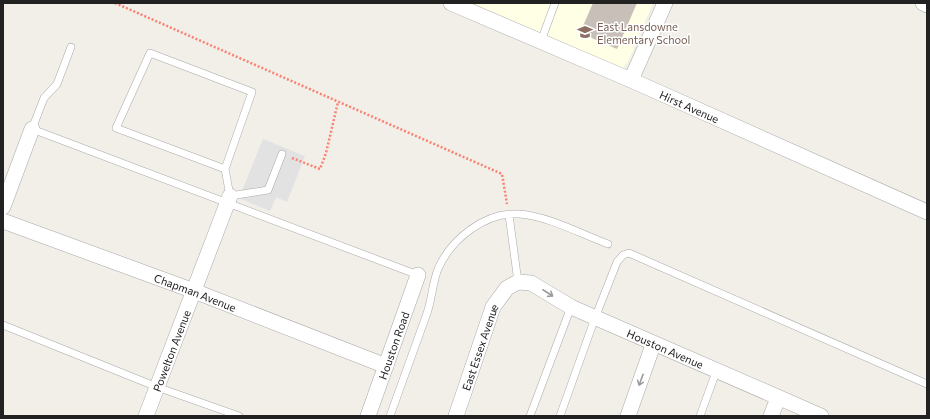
<svg xmlns="http://www.w3.org/2000/svg" width="930" height="419" font-family="Commissioner,sans-serif">
<style>
.education{fill:#ffffe5}
.parking{fill:#e2e2e2}
.building{fill:#c7bfb8}
.lines{fill:none;stroke-linecap:round;stroke-linejoin:round}
.service-casing{stroke:#a9a9a9;stroke-width:8}
.minor-casing{stroke:#a9a9a9;stroke-width:16}
.path{stroke:#fa8072;stroke-width:2.5;stroke-dasharray:2 2;stroke-linecap:butt}
.service{stroke:#fff;stroke-width:7}
.minor{stroke:#fff;stroke-width:15}
.oneway{stroke:#9c9c9c}
.labels{text-anchor:middle;dominant-baseline:central;stroke-width:3;stroke-linejoin:round;paint-order:stroke}
.education-label{font-size:11px;fill:#785e54;stroke:#fff;text-anchor:start}
.street-label{font-size:11px;fill:#222;stroke:#fff}
</style>
<rect width="100%" height="100%" fill="#f2efe9"/>
<path class="education" d="M463,3H653L629,60L624,67L619,70Z"/>
<path class="parking" d="M263,139L305,156L287,202L276,197L270,211L239,198Z"/>
<path class="building" d="M593,3H637L617,49L580,33Z"/>
<g class="lines">
<g class="service-casing">
<path id="service" d="M541,41L555,3
M71,47L57,84L44,98L32,129L418,275
M150,53L252,92L225,169L116,128Z
M225,169L230,196L268,190L282,154
M509,215L518,282
M3,325L157,387L239,416
M390,416C402,383 414,349 426,316C432,301 432,284 438,269C451,239 485,212 519,214C548,216 581,234 608,244
M530,416L571,307
M560,416L595,318L617,262L623,255L629,253L927,384
M700,416L716,372"/>
</g>
<g class="minor-casing">
<g id="minor">
<path id="s1" d="M451,3L631,80L927,212"/>
<path d="M923,3L927,5"/>
<path d="M631,80L665,3"/>
<path d="M3,207L32,129"/>
<path id="s2" d="M3,221L194,291L386,366"/>
<path id="s3" d="M146,416L230,196"/>
<path id="s4" d="M368,416L418,275"/>
<path id="s5" d="M456,416L493,307L507,288L518,282L531,283L571,307L821,416"/>
<path d="M628,416L653,345"/>
<path d="M771,416L778,398"/>
</g>
</g>
<path class="path" d="M115,3L502,174L507,204
M292,158L320,169L326,153L338,102"/>
<use href="#service" class="service"/>
<use href="#minor" class="minor"/>
</g>
<defs><path id="oneway-shaft" d="M-6 0H5M1.5-3L5.5 0L1.5 3" fill="none" stroke-width="1.6" stroke-linecap="round" stroke-linejoin="round"/></defs>
<g class="oneway">
<use href="#oneway-shaft" transform="translate(548 293) rotate(33)"/>
<use href="#oneway-shaft" transform="translate(641 380) rotate(110)"/>
</g>
<defs>
<g id="school-bare" transform="scale(1.2)"><path d="M0-5L7-2L0 1L-7-2ZM-4 1L0 2.5L4 1V4Q0 6-4 4Z" fill="#8d6e63" stroke="#fff" stroke-width="2.5" paint-order="stroke"/></g>
</defs>
<g fill-rule="evenodd">
<use href="#school-bare" x="585" y="32"/>
</g>
<g class="labels">
<g class="education-label">
<text x="597" y="26">East Lansdowne<tspan x="597" dy="13">Elementary School</tspan></text>
</g>
<g class="street-label">
<text stroke="none"><textPath href="#s1" startOffset="260">Hirst Avenue</textPath></text>
<text stroke="none"><textPath href="#s2" startOffset="205">Chapman Avenue</textPath></text>
<text stroke="none"><textPath href="#s4" startOffset="75">Houston Road</textPath></text>
<text stroke="none"><textPath href="#s5" startOffset="73">East Essex Avenue</textPath></text>
<text stroke="none"><textPath href="#s5" startOffset="314">Houston Avenue</textPath></text>
<text stroke="none"><textPath href="#s3" startOffset="70">Powelton Avenue</textPath></text>
</g>
</g>
<rect width="930" height="419" fill="none" stroke="#222222" stroke-width="8"/>
</svg>
